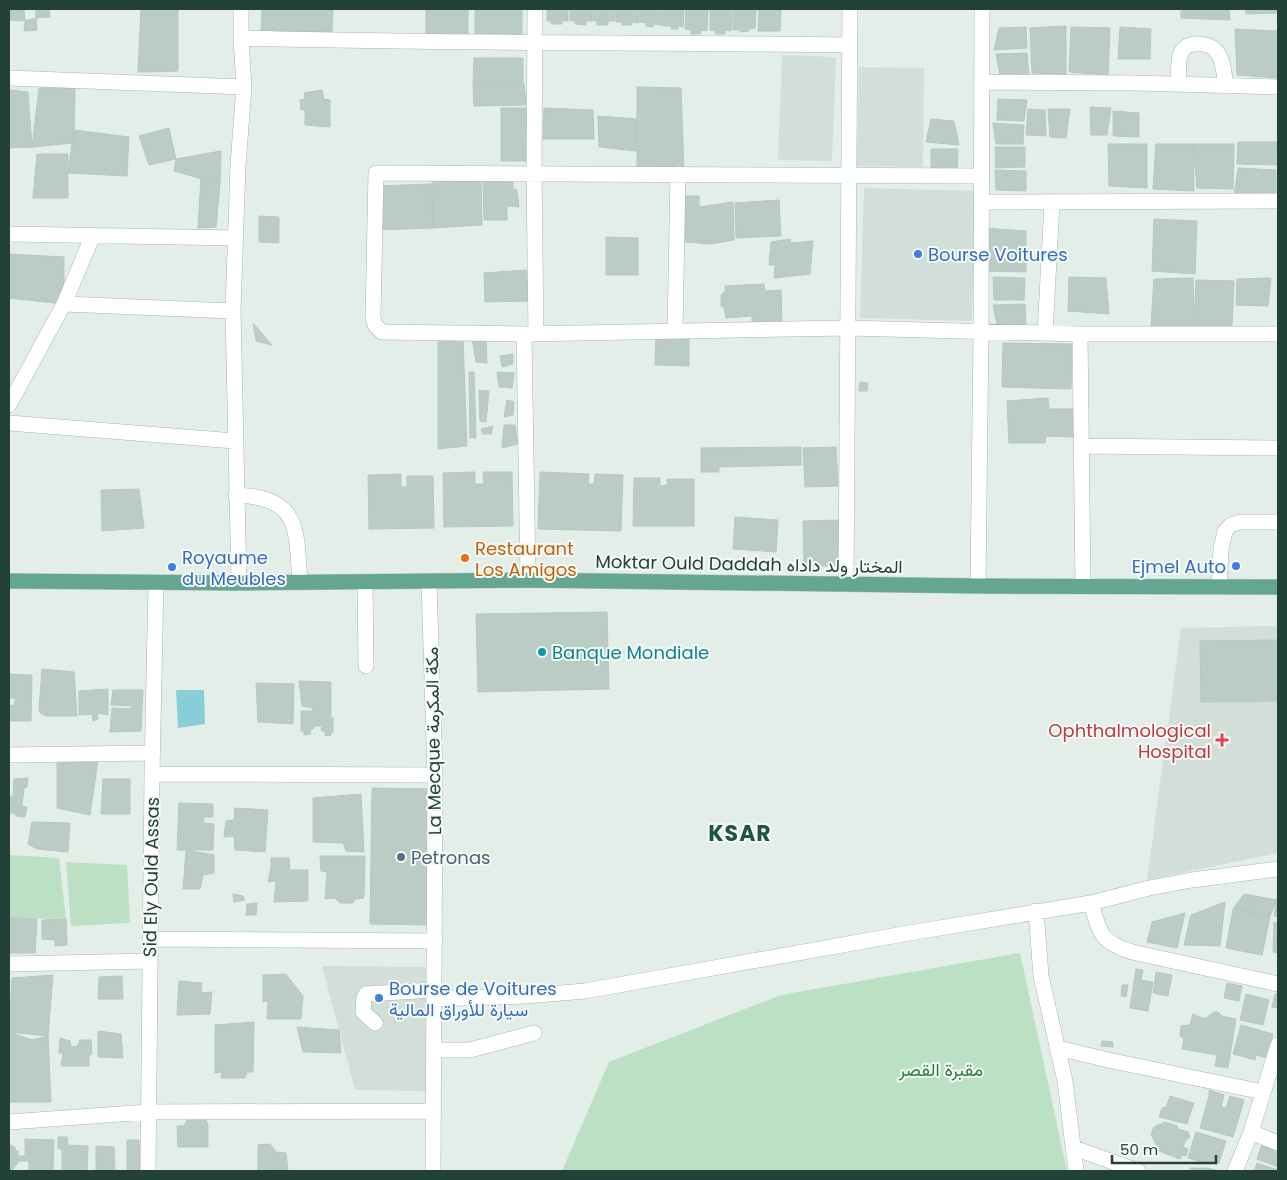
<svg xmlns="http://www.w3.org/2000/svg" width="1287" height="1180" font-family="Poppins,Vazirmatn,sans-serif">
<style>
.built{fill:#d2ded8}
.green{fill:#bbe0c3}
.water{fill:#88ced6}
.building{fill:#bbccc5;stroke:#b5c8bf}
.lines{fill:none;stroke-linecap:round;stroke-linejoin:round}
.minor-casing{stroke:#a6b7b0;stroke-width:16}
.major-casing{stroke:#c1cac7;stroke-width:16}
.minor{stroke:#fff;stroke-width:15}
.major{stroke:#65a692;stroke-width:15}
.shop-dot{fill:#3f7fe0;stroke:#f5faf7;stroke-width:2}
.food-dot{fill:#e8710a;stroke:#f5faf7;stroke-width:2}
.culture-dot{fill:#0f9aa8;stroke:#f5faf7;stroke-width:2}
.health-dot{fill:#e0444e;stroke:#f5faf7;stroke-width:2}
.service-dot{fill:#5c6f8a;stroke:#f5faf7;stroke-width:2}
.labels{text-anchor:middle;dominant-baseline:central;stroke-width:4;stroke-linejoin:round;paint-order:stroke}
.shop-label{font-size:18px;fill:#366cbe;stroke:#f5faf7;text-anchor:start}
.food-label{font-size:18px;fill:#c56008;stroke:#f5faf7;text-anchor:start}
.street-label{font-size:18px;fill:#224137;stroke:#f5faf7}
.culture-label{font-size:18px;fill:#0d838f;stroke:#f5faf7;text-anchor:start}
.health-label{font-size:18px;fill:#be3a42;stroke:#f5faf7;text-anchor:end}
.service-label{font-size:18px;fill:#4e5e75;stroke:#f5faf7;text-anchor:start}
.park-label{font-size:18px;fill:#297b44;stroke:#f5faf7}
.district-label{font-size:22px;font-weight:bold;letter-spacing:1px;fill:#1c5544;stroke:#f5faf7}
</style>
<rect width="100%" height="100%" fill="#e4eee9"/>
<path class="built" d="M782,55L836,57L832,161L778,160Z
M859,67L924,68L923,167L857,166Z
M864,188L976,191L972,321L860,318Z
M1278,626V853L1147,880L1181,628Z
M322,966L429,967L426,1091L355,1090Z"/>
<path class="green" d="M9,855L59,858L66,919L9,918Z
M66,862L127,865L130,923L71,926Z
M1020,953L1067,1171H562L609,1062L781,995Z"/>
<path class="water" d="M176,690H204L205,724L178,728Z"/>
<path class="building" d="M9,9L24,10L25,21L9,20L11,10Z
M36,9H49L50,17L36,18Z
M141,9H178V71L138,72Z
M262,9H333L332,32H261Z
M426,9H468V38L426,36Z
M475,9H522V43L475,39Z
M547,9H568V21H562V24H551V21H547Z
M570,9H592V21H586V25L575,24V21H570Z
M593,9H615V21H608V25H597V21H593Z
M616,9H639V23L632,22V25H622V22H616Z
M640,9H662V25L654,24L653,27L646,26V23L640,22Z
M663,9H684L683,27L678,26V29H671V26H663Z
M686,9H708L707,31L701,30L700,34H691V30L685,29Z
M710,9H732L731,31L725,30V34H716L715,31L710,30Z
M733,9H756L755,28L749,29V31L740,32V30H733Z
M759,9H781L780,31H758Z
M1181,9H1229L1230,20L1181,18Z
M1245,9H1278V13L1246,14Z
M36,18L37,30L24,31L25,21Z
M1066,26V74L1032,73L1030,28Z
M1026,27L1027,48L994,50L999,28Z
M1071,27L1110,28L1108,75L1069,72Z
M1120,27L1151,29L1150,59H1118Z
M1235,29L1278,31V78L1237,75Z
M1027,53L1029,77L1000,75L996,54Z
M474,58H523V83H473Z
M473,83L524,84L526,105L474,106Z
M637,87L681,88L684,172L637,169Z
M39,88H75L74,143L32,147Z
M9,90L28,92L32,147L9,148Z
M322,90L324,99L330,100V127L305,125V110H301L300,100L305,99L304,93Z
M998,99L1027,100L1024,121L997,120Z
M1090,107L1111,108L1107,135H1091Z
M501,108H532V161H501Z
M544,108L593,110L594,139H543Z
M1028,109L1045,110L1046,136L1026,135Z
M1048,109H1070L1066,138L1050,137Z
M1113,111L1139,113V137L1113,136Z
M598,116L637,119L636,151L599,147Z
M931,119L954,121L959,145L926,142Z
M993,123L1024,125L1023,144H996Z
M169,128L176,159L149,165L139,136Z
M74,130L129,137L127,176L68,173Z
M1238,142H1277L1278,165L1237,164Z
M1108,144H1147V188L1109,186Z
M1156,144H1193L1194,191L1153,189Z
M1193,144H1234L1233,189L1197,188Z
M995,147H1025V167L996,168Z
M931,149H958L957,171H931Z
M221,151L220,184L174,171L176,159Z
M37,154H68V198H33Z
M1238,168L1276,170V195L1234,196Z
M995,170L1026,171V191L996,190Z
M201,178L220,184L216,227L198,228Z
M432,178L481,181L482,225L433,228Z
M483,181H513V189L517,190L519,207L507,206V220H484Z
M431,184L433,228L378,230L379,186Z
M684,196H699V207L733,202L734,240L711,244L685,242Z
M779,200L781,236L736,238L735,203Z
M259,216L279,217V243L259,242Z
M1154,219L1197,221L1195,274L1152,271Z
M984,228L1026,231V272L985,271Z
M606,237L638,238V275H606Z
M790,239L791,243L813,241L810,274L774,278L775,265H769L771,242Z
M9,254L64,257V304L9,298Z
M526,270L529,301L485,302L484,273Z
M993,277L1025,278L1024,300H994Z
M1069,277L1106,278L1109,314L1068,311Z
M1193,278L1194,329L1151,326L1154,279Z
M1271,278L1268,306L1236,305L1237,279Z
M1196,280L1234,281L1232,327L1194,326Z
M764,284L765,291L781,290L782,326H765V321L752,323V316L726,318L724,307L721,306V295L725,291V286Z
M1025,304L1026,326L997,325L993,305Z
M253,323L272,345L256,341Z
M656,336H689V366L655,365Z
M472,338L486,339L487,363L476,362Z
M463,339L467,446L438,449V340Z
M1003,343L1072,344L1071,389L1002,387Z
M513,354V364L502,367L500,356Z
M469,372H474L476,438H470Z
M497,372L514,373L512,388L499,387Z
M860,382L868,383L867,391H859Z
M479,390L489,391L486,422L480,421Z
M1048,398L1049,409H1074L1073,437L1046,436L1045,443H1009L1007,401Z
M507,400L514,402L513,415L504,417Z
M504,425H515L518,444L502,448Z
M493,426L491,434H483L481,429Z
M801,447V465L719,467V472H701V448Z
M836,447L838,486L805,487L803,448Z
M475,472V484H484L483,472H512L513,526L444,527L443,473Z
M540,472L589,474L588,484H594L595,474L623,475L621,531L538,529Z
M401,474V487H407V476H433L434,528L369,529L368,475Z
M634,478H660V486L667,485V479H694V526H633Z
M139,489L144,528L102,531L101,490Z
M735,517L778,520L776,552L733,549Z
M840,520V566H804L803,521Z
M607,612L609,689L478,692L476,614Z
M1278,640V701L1201,702L1200,641Z
M42,669L74,672L77,716H46L40,713L39,709Z
M9,674L32,675L31,721H11L9,715V706L14,705L16,698H9Z
M299,681L331,682V718H333V732H331V735L325,736V732L321,730L322,726H314L313,729L310,730L311,734L304,735V731H301V711H312L313,708L302,706Z
M256,683L294,684L293,724L258,722Z
M108,689V715L97,713L98,719L93,721L92,714L79,715V691Z
M113,690H143L141,731L110,732L112,708L131,709L132,706L111,705Z
M98,760L90,815L57,808V763Z
M28,778L27,787L24,788L22,806L27,807L25,817L16,816L15,813H10L9,797L13,796L14,779Z
M103,779H130V814H101Z
M372,788L431,789L432,925L370,924Z
M361,794L364,852L346,851L343,843L313,842V798Z
M179,803L213,804V817H204L203,823L214,824L213,850H177Z
M235,808L268,810L265,852L235,850L234,836L224,837L226,821L234,820Z
M32,822L70,823L68,852L37,849L28,844Z
M186,850L214,855V873L203,875L200,889H183Z
M320,856H365L364,898L355,899L353,903H340L335,898L325,899L327,872L321,871Z
M271,858H289L290,870H308V901L274,902L276,881L268,882L271,868Z
M1278,893V917L1274,916Z
M233,894L243,896L245,900L234,902Z
M1244,894L1277,900L1270,916L1233,909Z
M1225,902L1220,946L1184,945L1191,915Z
M257,903L256,915H246L247,904Z
M1233,909L1270,916L1262,955L1226,948Z
M1185,913L1177,948L1147,942L1152,922Z
M9,918L37,919L35,953H9Z
M66,919L67,945L55,946V940L42,939V920Z
M1274,922L1278,923V953L1273,952Z
M1136,969L1143,970L1141,980L1153,982L1148,1011L1130,1008Z
M1156,972L1172,975L1168,996L1153,993Z
M286,974L303,996L301,1019H267L268,1001L263,1002V975Z
M53,975L48,1036L9,1032L12,978Z
M122,976L123,999H98L99,977Z
M179,981L202,983L201,993L212,992L210,1014L177,1015Z
M1227,983L1242,986L1239,1001L1224,998Z
M1122,985H1128L1126,997L1121,996Z
M1246,994L1269,1000L1263,1025L1240,1020Z
M1275,994H1278V1008L1272,1007Z
M1214,1012H1218L1222,1016L1236,1019L1228,1068L1215,1066L1217,1055L1182,1049L1184,1039L1180,1036L1181,1026L1190,1025L1193,1014L1202,1018H1206Z
M254,1022L253,1072H247L245,1078H221L222,1072L215,1073V1025Z
M1241,1025L1273,1034L1267,1058L1256,1055L1255,1060L1233,1054Z
M297,1027L339,1030L341,1053L303,1052Z
M98,1031L121,1034L123,1058L98,1057Z
M9,1032L32,1040L48,1036L51,1102H9Z
M60,1038L70,1041L71,1047L78,1046L80,1040H91L92,1054L89,1055V1066H61L63,1053H59Z
M1102,1041L1113,1042V1047L1101,1046Z
M1209,1090L1224,1095L1221,1107L1226,1108L1230,1096L1244,1100L1233,1137L1200,1128L1209,1096Z
M1170,1096L1194,1103L1187,1124L1159,1117L1162,1108L1166,1107Z
M193,1115L198,1119L206,1120L208,1126V1147H178L177,1126H184L187,1120L193,1121Z
M1165,1122L1177,1126L1178,1129L1188,1132L1190,1137L1185,1141L1183,1147L1188,1149L1186,1156L1182,1155L1180,1159L1159,1151L1151,1134L1154,1127Z
M1196,1132L1226,1141L1219,1163L1209,1161L1208,1164L1188,1158Z
M58,1137H67L68,1145L88,1146L87,1171H62V1149H58Z
M25,1139L54,1140L53,1171H29V1161H19L13,1169L9,1170V1145L15,1147V1150L18,1151V1156H25Z
M127,1140H139L140,1171H127Z
M270,1144L276,1152L286,1153L288,1171L272,1169V1171H258V1145Z
M1262,1144L1278,1149V1167L1257,1159Z
M96,1146L114,1147L115,1171H96Z
M1257,1163L1278,1170V1171H1254Z
M1190,1168H1206L1221,1171H1191Z"/>
<g class="lines">
<g class="minor-casing">
<path id="minor" d="M535,9L534,173L536,334
M241,38C443,44 646,42 849,45
M9,78L244,87
M982,82L1135,83L1278,87
M1179,85C1179,76 1177,62 1181,53C1186,40 1210,42 1217,52C1224,61 1224,76 1226,86
M981,176L376,173L373,318L375,325L382,332L524,334L848,328L1080,334H1278
M981,202L1278,201
M9,234L235,238
M64,304L233,311
M675,331L678,174
M1045,333L1052,203
M524,334L528,580
M1080,334L1083,586
M9,405L64,304L93,235
M9,423L235,441
M1082,446L1278,448
M236,495C301,497 296,530 300,582
M365,582L366,666
M429,582L435,775L433,1171
M239,583L233,311L238,165L244,87L241,38V9
M846,584L850,9
M978,586L981,331L982,9
M1219,587L1221,549L1225,531L1231,525L1240,522H1278
M9,755L153,753
M152,774L435,775
M1091,903C1100,933 1100,942 1132,952L1278,984
M1036,911L1041,976L1065,1081L1076,1171
M151,939L435,941
M9,964L150,961
M434,999L526,996L585,991L909,933L1091,903L1149,888L1192,880L1278,869
M375,1023L363,1012L364,998L366,994L434,990
M1058,1048L1108,1060L1263,1092
M434,1050H470L534,1033
M9,1122L148,1112L434,1111
M1251,1132L1278,1143
M1074,1148L1138,1171
M148,1171L152,774L156,582
M1235,1171L1251,1132L1278,1045"/>
</g>
<g class="major-casing">
<path id="major" d="M9,581L239,583L528,580L978,586L1278,587"/>
</g>
<use href="#minor" class="minor"/>
<use href="#major" class="major"/>
</g>
<g class="shop-dot">
<circle cx="918" cy="254" r="5"/>
<circle cx="1236" cy="566" r="5"/>
<circle cx="172" cy="567" r="5"/>
<circle cx="379" cy="998" r="5"/>
</g>
<circle class="food-dot" cx="465" cy="558" r="5"/>
<circle class="culture-dot" cx="542" cy="652" r="5"/>
<path class="health-dot" d="M1219.5 732.5h5v5h5v5h-5v5h-5v-5h-5v-5h5z"/>
<circle class="service-dot" cx="401" cy="857" r="5"/>
<g class="labels">
<g class="shop-label">
<text x="928" y="254">Bourse Voitures</text>
<text x="182" y="557">Royaume<tspan x="182" dy="21">du Meubles</tspan></text>
<text x="1226" y="566" text-anchor="end">Ejmel Auto</text>
<text x="389" y="988">Bourse de Voitures<tspan x="389" dy="21">سيارة للأوراق المالية</tspan></text>
</g>
<g class="food-label">
<text x="475" y="548">Restaurant<tspan x="475" dy="21">Los Amigos</tspan></text>
</g>
<g class="street-label">
<text transform="translate(749 564) rotate(1)">Moktar Ould Daddah المختار ولد داداه</text>
<text transform="translate(433 741) rotate(-91)">La Mecque مكة المكرمة</text>
<text transform="translate(151 877) rotate(-89)">Sid Ely Ould Assas</text>
</g>
<g class="culture-label">
<text x="552" y="652">Banque Mondiale</text>
</g>
<g class="health-label">
<text x="1211" y="730">Ophthalmological<tspan x="1211" dy="21">Hospital</tspan></text>
</g>
<g class="service-label">
<text x="411" y="857">Petronas</text>
</g>
<g class="park-label">
<text x="941" y="1069">مقبرة القصر</text>
</g>
<g class="district-label">
<text x="740" y="833">KSAR</text>
</g>
</g>
<rect width="1287" height="1180" fill="none" stroke="#224137" stroke-width="20"/>
<path d="M1112 1155v8h104v-8" fill="none" stroke="#224137" stroke-width="2.5"/>
<text x="1120" y="1155" font-size="15" fill="#224137" stroke="#f5faf7" stroke-width="4" paint-order="stroke">50 m</text>
</svg>
